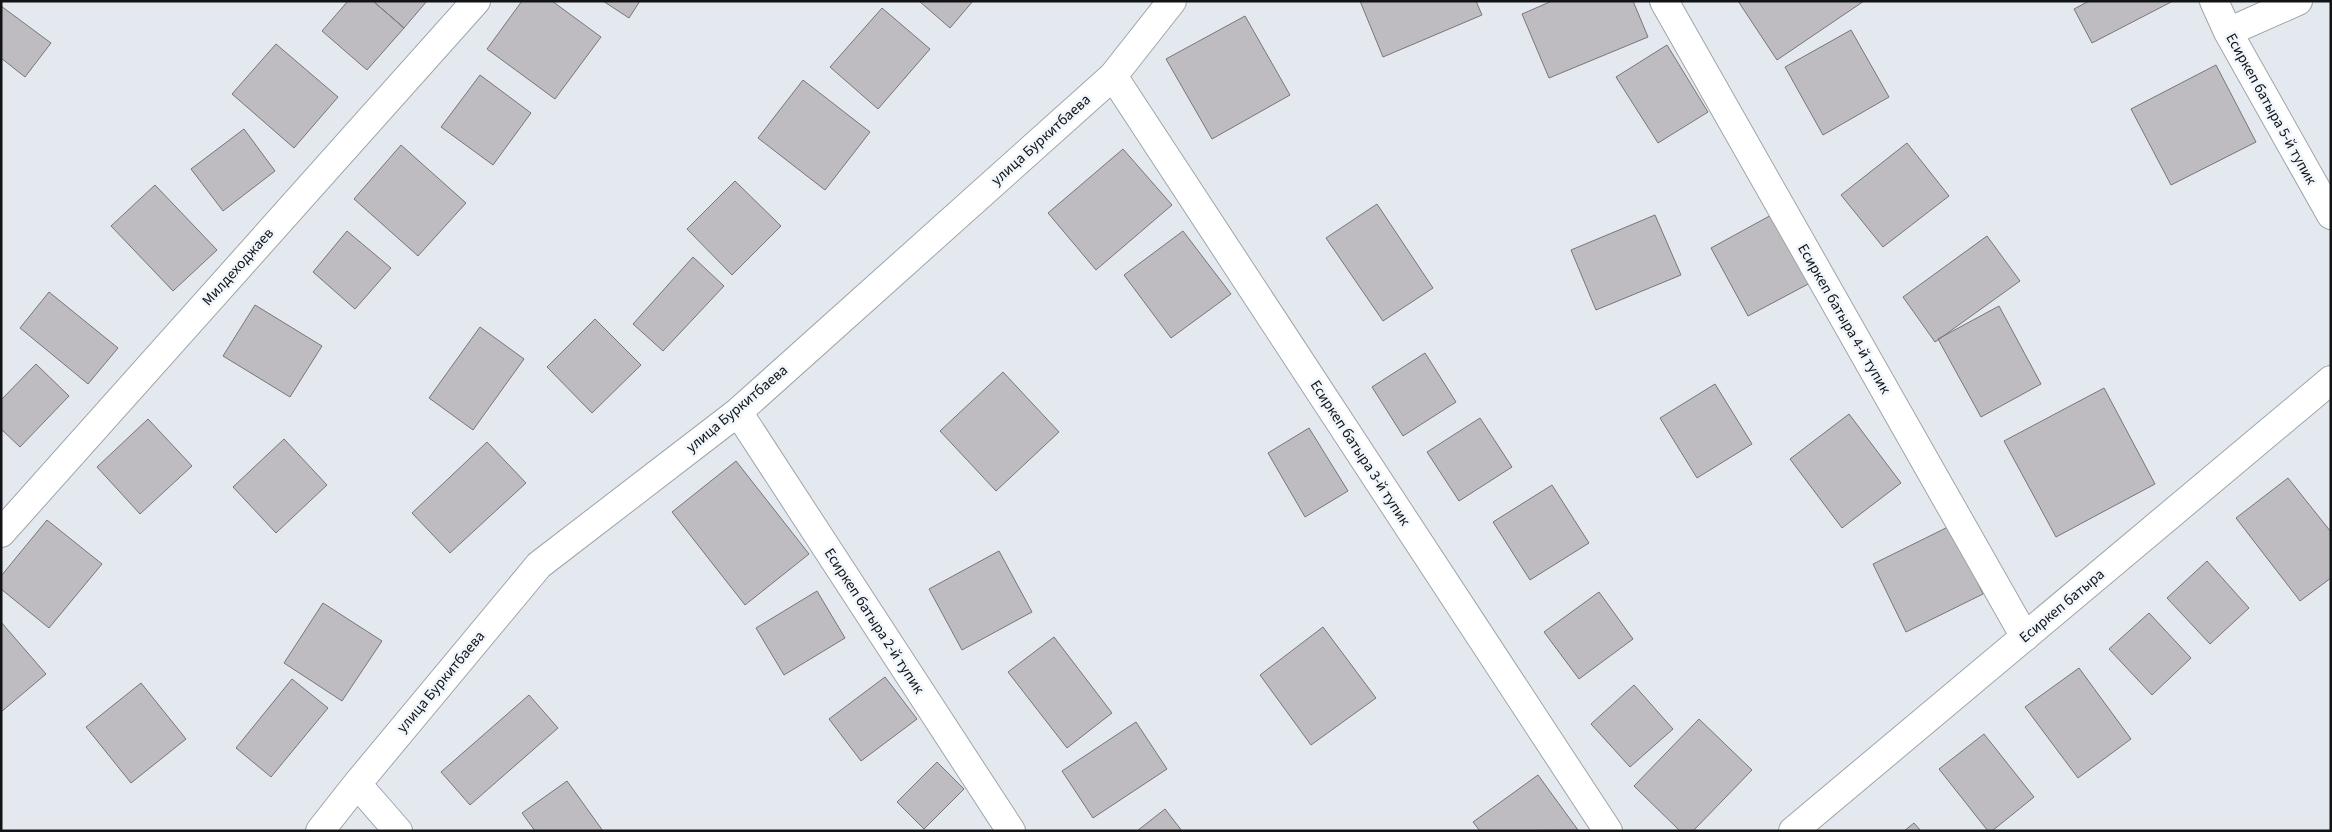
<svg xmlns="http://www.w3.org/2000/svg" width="2332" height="832" font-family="'Source Sans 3',sans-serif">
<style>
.building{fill:#bebbc1;stroke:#78757b}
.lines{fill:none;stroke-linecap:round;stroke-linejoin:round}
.street-casing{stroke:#9fa5a9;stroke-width:30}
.street{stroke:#fff;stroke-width:28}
.labels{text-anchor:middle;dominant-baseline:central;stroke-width:5;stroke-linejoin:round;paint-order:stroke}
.street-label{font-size:15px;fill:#111315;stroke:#f0f6fb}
</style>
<rect width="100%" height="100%" fill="#e3e9ee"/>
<path class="building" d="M348,1H373L404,28L367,70L322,31Z
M373,1H427L404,28Z
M522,1H552L601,37L555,99L487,49Z
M603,1H640L629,18Z
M919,1H973L950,28Z
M1360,1H1476L1482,15L1383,57Z
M1552,1H1633L1648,37L1549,78L1522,14Z
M1738,1H1864L1777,60Z
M2089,1H2173L2092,43L2074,9Z
M1,6L51,43L25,77L1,58Z
M882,8L930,49L878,109L830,67Z
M1245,16L1290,95L1212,139L1166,59Z
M1851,30L1889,97L1823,135L1785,67Z
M276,44L338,97L294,148L232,94Z
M1667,45L1708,112L1658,143L1616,77Z
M2216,65L2256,142L2171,185L2131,109Z
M480,75L531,113L493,165L441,127Z
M803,80L870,132L825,190L758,138Z
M244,129L275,171L223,211L191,169Z
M1907,143L1949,196L1883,247L1841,195Z
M401,145L466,203L418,256L354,199Z
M1123,149L1172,205L1096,270L1048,213Z
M735,181L781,226L732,275L687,229Z
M155,185L217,250L173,291L111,226Z
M1377,204L1433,288L1383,321L1326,238Z
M1775,213L1812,282L1748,316L1711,248Z
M1655,215L1681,275L1596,310L1571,250Z
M347,231L391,268L355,309L313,272Z
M1183,231L1231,294L1171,338L1124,275Z
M1987,236L2020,281L1935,342L1903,297Z
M693,257L724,286L663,351L633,324Z
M49,292L118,348L88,384L20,328Z
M255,305L322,346L290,397L223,356Z
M1999,306L2041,384L1981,417L1938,339Z
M595,319L641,365L592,413L547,367Z
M480,327L524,359L473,430L429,398Z
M1425,353L1456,402L1403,436L1372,387Z
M36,364L69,396L20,447L1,429V400Z
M1003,372L1059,432L996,491L940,431Z
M1715,384L1752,444L1697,478L1660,418Z
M2104,388L2155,484L2056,537L2004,441Z
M1849,414L1901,483L1842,528L1790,459Z
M1480,418L1512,467L1459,501L1427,452Z
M148,419L192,466L140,514L97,467Z
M1309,428L1348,491L1305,517L1268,453Z
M284,439L327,485L276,533L233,487Z
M487,442L526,483L450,553L412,513Z
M736,461L809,554L745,605L672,512Z
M2288,478L2331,532V578L2300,601L2236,518Z
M1552,485L1589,543L1530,580L1493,522Z
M47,520L102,564L49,628L1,589V576Z
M1950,526L1983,594L1906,632L1873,564Z
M999,551L1032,612L962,650L929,589Z
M2207,561L2249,608L2210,644L2167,598Z
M817,591L845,638L784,675L756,628Z
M1599,592L1633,639L1579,679L1544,632Z
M323,603L382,641L342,701L284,663Z
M2149,613L2191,658L2152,695L2109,649Z
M1,622L46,674L1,712Z
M1323,627L1376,698L1311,745L1260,675Z
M1054,637L1112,713L1067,748L1008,672Z
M2079,668L2131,739L2078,778L2025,707Z
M885,677L917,719L861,761L829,719Z
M292,679L328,708L271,777L236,748Z
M141,683L186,739L131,783L86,727Z
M1634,685L1673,729L1630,767L1591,724Z
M529,695L558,728L470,805L441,772Z
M1699,719L1752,770L1693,831H1680L1634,786Z
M1136,722L1167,769L1093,818L1062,771Z
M1984,734L2034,797L1992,831H1988L1939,769Z
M937,762L964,789L924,829L897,802Z
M1538,775L1578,830L1480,831L1473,822Z
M567,781L603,831H535L522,813Z
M1165,809L1182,831H1137Z
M1914,823L1921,831H1904Z"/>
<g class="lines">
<g class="street-casing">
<path id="street" d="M1664,1L2025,637
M2214,1L2228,32L2331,215
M2228,32L2298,1
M1113,76L1608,831
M738,412L1011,831
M1,533L476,1
M357,784L398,831
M320,831L357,784L539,565L738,412L1113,76L1172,1
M1793,831L2331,380"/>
</g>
<use href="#street" class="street"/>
</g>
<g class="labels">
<g class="street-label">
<text transform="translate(2271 109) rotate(61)">Есиркеп батыра 5-й тупик</text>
<text transform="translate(1041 140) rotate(-42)">улица Буркитбаева</text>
<text transform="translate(238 267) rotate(-48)">Милдеходжаев</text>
<text transform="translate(1844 319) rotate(60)">Есиркеп батыра 4-й тупик</text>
<text transform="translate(737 409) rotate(-40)">улица Буркитбаева</text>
<text transform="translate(1360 453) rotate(57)">Есиркеп батыра 3-й тупик</text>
<text transform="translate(2062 606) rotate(-40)">Есиркеп батыра</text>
<text transform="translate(874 621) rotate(57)">Есиркеп батыра 2-й тупик</text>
<text transform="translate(441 682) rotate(-50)">улица Буркитбаева</text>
</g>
</g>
<rect width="2332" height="832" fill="none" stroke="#111315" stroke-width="5"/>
</svg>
